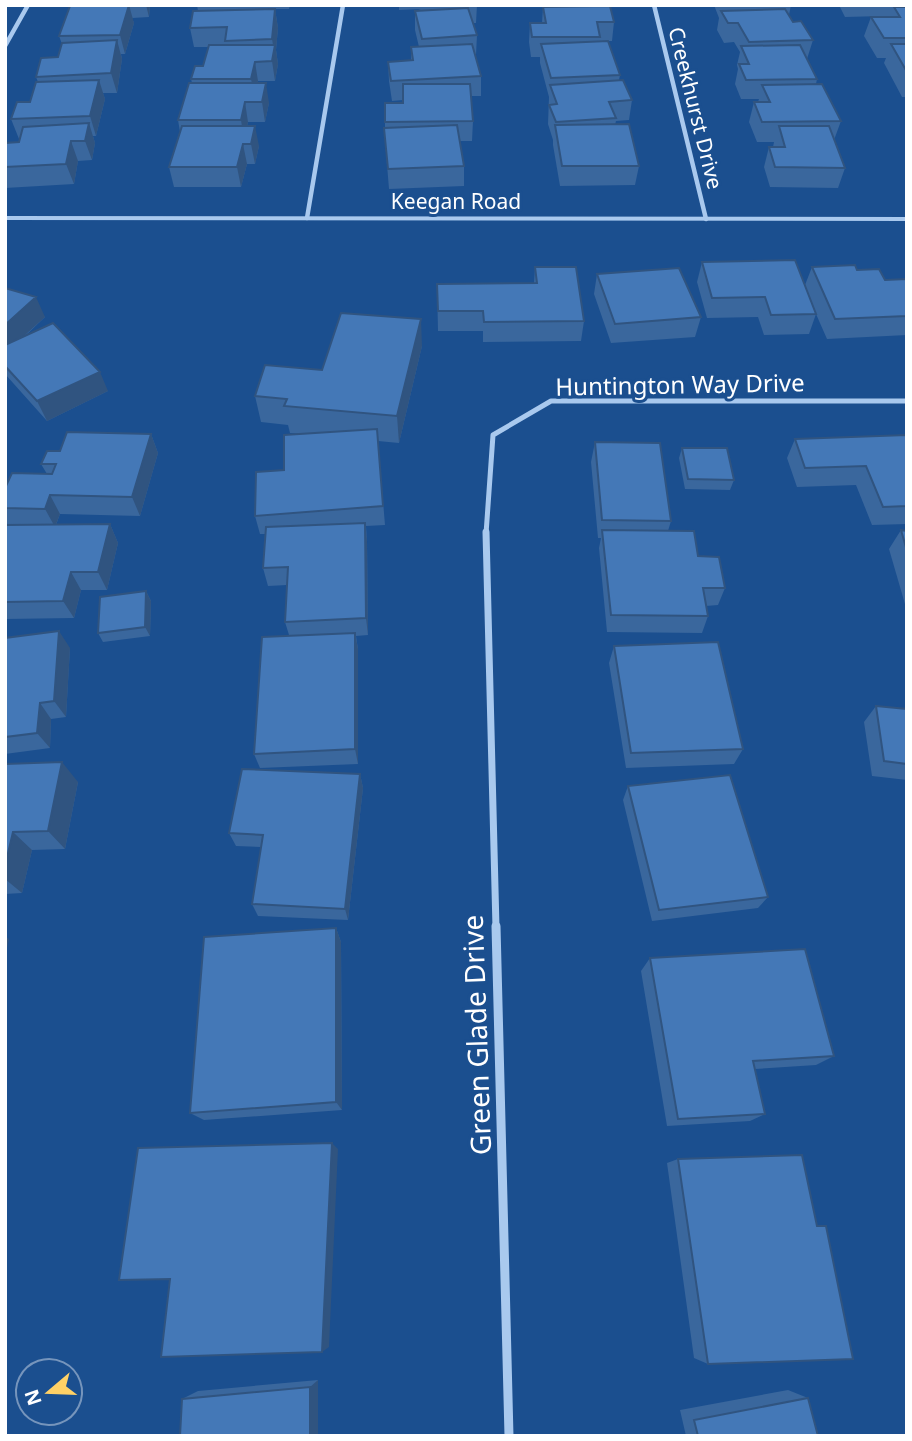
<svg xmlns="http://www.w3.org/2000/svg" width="912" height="1441" font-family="'Noto Sans',sans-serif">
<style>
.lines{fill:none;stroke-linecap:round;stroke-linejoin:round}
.minor-far3{stroke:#a9c9ee;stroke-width:4.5}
.minor-far2{stroke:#a9c9ee;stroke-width:5}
.minor-far1{stroke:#a9c9ee;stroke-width:7}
.minor{stroke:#a9c9ee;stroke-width:9}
.tertiary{fill:#a9c9ee;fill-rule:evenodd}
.wall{fill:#3a679d}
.shaded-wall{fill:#305480}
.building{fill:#4478b7;stroke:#305480;stroke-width:2}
.labels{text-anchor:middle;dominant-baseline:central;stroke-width:6;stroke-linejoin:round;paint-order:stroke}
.far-street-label{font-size:21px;fill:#fff;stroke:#1b4f8f}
.street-label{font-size:24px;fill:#fff;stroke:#1b4f8f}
.near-street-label{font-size:28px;fill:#fff;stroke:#1b4f8f}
</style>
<rect width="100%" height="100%" fill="#1b4f8f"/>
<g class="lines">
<path class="minor-far3" d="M654,5L706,219
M5,46L28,5
M307,218L343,5"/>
<path class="minor-far2" d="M486,534L493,435L551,401H907"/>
<path class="minor-far1" d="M486,532L496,928"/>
<path class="minor" d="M496,926L509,1436"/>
<path class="tertiary" d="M5,216L907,217V221L5,220Z"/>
</g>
<path class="wall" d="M73,5H150L149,17L132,18L134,23L125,54H121L122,59L117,93H103L105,99L96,136H93L95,143L92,160L78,161L74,184L5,188V143L19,142L20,139H19L11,119L30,102L38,82L36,77L58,57L62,44L59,36Z
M197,5H290L289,9H275L278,28L276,50L278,64L275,81H258V83L269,103L265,122H248L247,126L259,146L255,164H247L241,187H174L169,167L180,132L178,120L192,83L191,79L203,66L209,47H194L190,28L198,11Z
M399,5H477L476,23H472L477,35L476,55H475L481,76V96H471L473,121L472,141H460L464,166V186L389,189L384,128H385V122L403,103V100L392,101L389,81L388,62L411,60V47H419L415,30V11L421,9L399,10Z
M544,5H602L614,22L612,41H608L620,75L619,80L632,100L629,120L616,121L615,125L639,166L635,185L560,186L553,145V140L548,124L549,97L540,63V57H531L529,42L530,23H542L543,7H544Z
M714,5H791L789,15L793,22L813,40L807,59L817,79L816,84L841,121L834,140L845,168L838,188L770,187L764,167L769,147H773L774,142H757L749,122L754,102H758L759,99H741L735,84L738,69L737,65L740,52L734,42L724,43L717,30L719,18Z
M839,5H907V97H902L884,63L886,58H877L864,36L871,17H883V16L845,17Z
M702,262L805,285L812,267L857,270L885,280L907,279V335L827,339L816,314L809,334L764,335L758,317L707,318L697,282Z
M535,267L584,321L581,341L483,342V331H438L437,284L534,283Z
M597,274L701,317L695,337L611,343L594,294Z
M5,288L45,317L24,337L108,391L47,421L5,374Z
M422,346L399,443L378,441L385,525L366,526L367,541L368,635L356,636L358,649V764L260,768L254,754L289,635L285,622L287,585L268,586L263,568L265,534H260L255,516L284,470L304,434L290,433L288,425L261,422L255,396L322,370Z
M151,434L158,453L140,516L60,514L56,525L110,524L118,543L107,590H81L74,618L5,619V525H8L5,520V488L47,474L41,464Z
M907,435V524L872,525L856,485L797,487L787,458L795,439Z
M595,442L671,521L668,531L698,556L725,588L718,605L706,606L708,616L702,633L607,632L599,548L601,538H598L591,462Z
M682,448L734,480L730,490L685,489L679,458Z
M901,530L907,531V611L889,549Z
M146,591L151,601L150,636L103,642L98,633Z
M5,638L70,648L66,717L51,719L50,748L5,754Z
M614,646L743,749L734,764L626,768L609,663Z
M876,706L907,709V780L872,776L864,722Z
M5,764L78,782L65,849L32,850L22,893L5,894Z
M360,774L363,788L348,920L258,916L252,904L261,847L236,846L229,833Z
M628,786L768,897L758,908L652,921L623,800Z
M336,928L341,942L342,1110L204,1120L190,1113Z
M650,958L834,1056L816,1065L755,1069L765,1114L750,1121L667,1126L641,971Z
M678,1159L708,1364L694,1358L667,1163Z
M318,1380V1436H180L182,1399L198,1391Z
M788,1390L808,1398L818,1436H686L680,1410Z"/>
<path class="shaded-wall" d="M129,5L134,23L125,54L120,35Z
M146,5H150L149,17Z
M275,9L278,28L276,50L278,64L275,81L272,61L274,51L272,39Z
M117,40L122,59L117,93L111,73Z
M255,62L258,81L255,98L251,79Z
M99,80L105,99L96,136L90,116Z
M266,83L269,103L265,122L262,102Z
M245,102L248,122L244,140L241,120Z
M89,123L95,143L92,160L85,141Z
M255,126L259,146L255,164L251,144Z
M71,141L78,161L74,184L66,164Z
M243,144L247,164L241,187L237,167Z
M36,297L45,317L5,353V325Z
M421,319L422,346L399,443L397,416Z
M100,372L108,391L47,421L37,401Z
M151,434L158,453L140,516L132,497Z
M50,495L60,514L55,527L45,509Z
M365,523L367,541L368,635L366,618Z
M110,524L118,543L107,590L98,572Z
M71,572L81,590L74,618L63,601Z
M146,591L151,601L150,636L145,627Z
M59,631L70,648L66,717L54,701Z
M355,633L358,649V764L355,749Z
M40,703L51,719L50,748L37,733Z
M62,762L78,782L65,849L48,831Z
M360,774L363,788L348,920L345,909Z
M13,832L32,850L22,893L5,879V866Z
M336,928L341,942L342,1110L336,1102Z
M5,936L9,939L5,957Z
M332,1143L338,1149L329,1347L322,1352Z
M318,1380V1436H310V1387Z"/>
<path class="building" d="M129,5L120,35L59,36L70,6Z
M726,5H791L726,6Z
M610,6L614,22H597L600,37H532L530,23H546L543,7Z
M894,7H907V38H884L871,17H900Z
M468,8L477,35L422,39L415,11Z
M275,9L272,39L225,41L227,27L190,28L193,11Z
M785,9L793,22L801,21L813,40L749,42L738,23H728L721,11Z
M117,40L111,73L36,77L41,58L58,57L62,43Z
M608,41L620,75L551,78L541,44Z
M472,44L481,76L391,81L388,62L413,60L411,47Z
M891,44H907V72Z
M209,45H275L272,61L255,62L251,79H191L195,66H203Z
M800,45L817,79L746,80L739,64H749L741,46Z
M99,80L90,116L11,119L17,102H30L36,82Z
M623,80L632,100L609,102L616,118L556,122L549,105L557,104L550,85Z
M189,83H266L262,102H245L241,120H178Z
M403,84H470L473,121L385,122V103H403Z
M822,84L841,121L762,122L754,102H770L762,85Z
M89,123L85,141H71L66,164L5,167V143L19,142L23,127Z
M629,124L639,166H562L555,125Z
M457,125L464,166L388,169L384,128Z
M182,126H255L251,144H243L237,167H169Z
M779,126H829L845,168L775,167L769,147H785Z
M795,260L816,314L771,315L765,297L712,298L702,262Z
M855,265L857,270L879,269L885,280L907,279V316L835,319L812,267Z
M535,267H576L584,321L484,322L483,311H438L437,284L537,283Z
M679,268L701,317L615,324L597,274Z
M5,288L36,297L5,325Z
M341,313L421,319L397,416L284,406L287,399L255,396L265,365L322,370Z
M53,323L100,372L37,401L5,366V345Z
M377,429L383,506L255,516L256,472L284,470V435Z
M67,432L151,434L132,497L50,495L45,509L5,508V488L12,473L52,474L56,464H41L47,451H60Z
M907,435V506L883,507L866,466L805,468L795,439Z
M595,442L660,443L671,521L602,520Z
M682,448H727L734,480L688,479Z
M365,523L366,618L285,622L288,567L263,568L266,527Z
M110,524L98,572H71L63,601L5,602V525Z
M602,530L694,531L698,556L719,557L725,588H703L708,616L611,615Z
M901,530L907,531V551Z
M146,591L145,627L98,633L100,597Z
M59,631L54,701L40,703L37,733L5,737V638Z
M355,633V749L254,754L262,637Z
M718,642L743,749L631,753L614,646Z
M876,706L907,709V764L884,761Z
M62,762L48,831L13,832L5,866V764Z
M242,769L360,774L345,909L252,904L263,835L229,833Z
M730,775L768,897L659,910L628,786Z
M336,928V1102L190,1113L204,937Z
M805,949L834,1056L753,1061L765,1114L678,1119L650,958Z
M332,1143L322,1352L161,1357L170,1279L119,1280L138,1148Z
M802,1155L817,1226H826L853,1359L708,1364L678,1159Z
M310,1387V1436H180L182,1399Z
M808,1398L818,1436H698L694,1420Z"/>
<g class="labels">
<g class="far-street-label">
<text transform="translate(696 108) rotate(76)">Creekhurst Drive</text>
<text x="456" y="201">Keegan Road</text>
</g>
<g class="street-label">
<text transform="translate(680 384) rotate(-1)">Huntington Way Drive</text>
</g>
<g class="near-street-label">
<text transform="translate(476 1035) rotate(-92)">Green Glade Drive</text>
</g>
</g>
<rect width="912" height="1441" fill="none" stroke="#ffffff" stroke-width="14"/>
<g transform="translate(49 1392) rotate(251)"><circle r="33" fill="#1b4f8f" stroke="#7695bc" stroke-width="2"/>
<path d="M0-5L12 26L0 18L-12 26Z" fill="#ffd166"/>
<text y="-10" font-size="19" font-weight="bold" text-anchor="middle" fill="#ffffff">N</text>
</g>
</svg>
